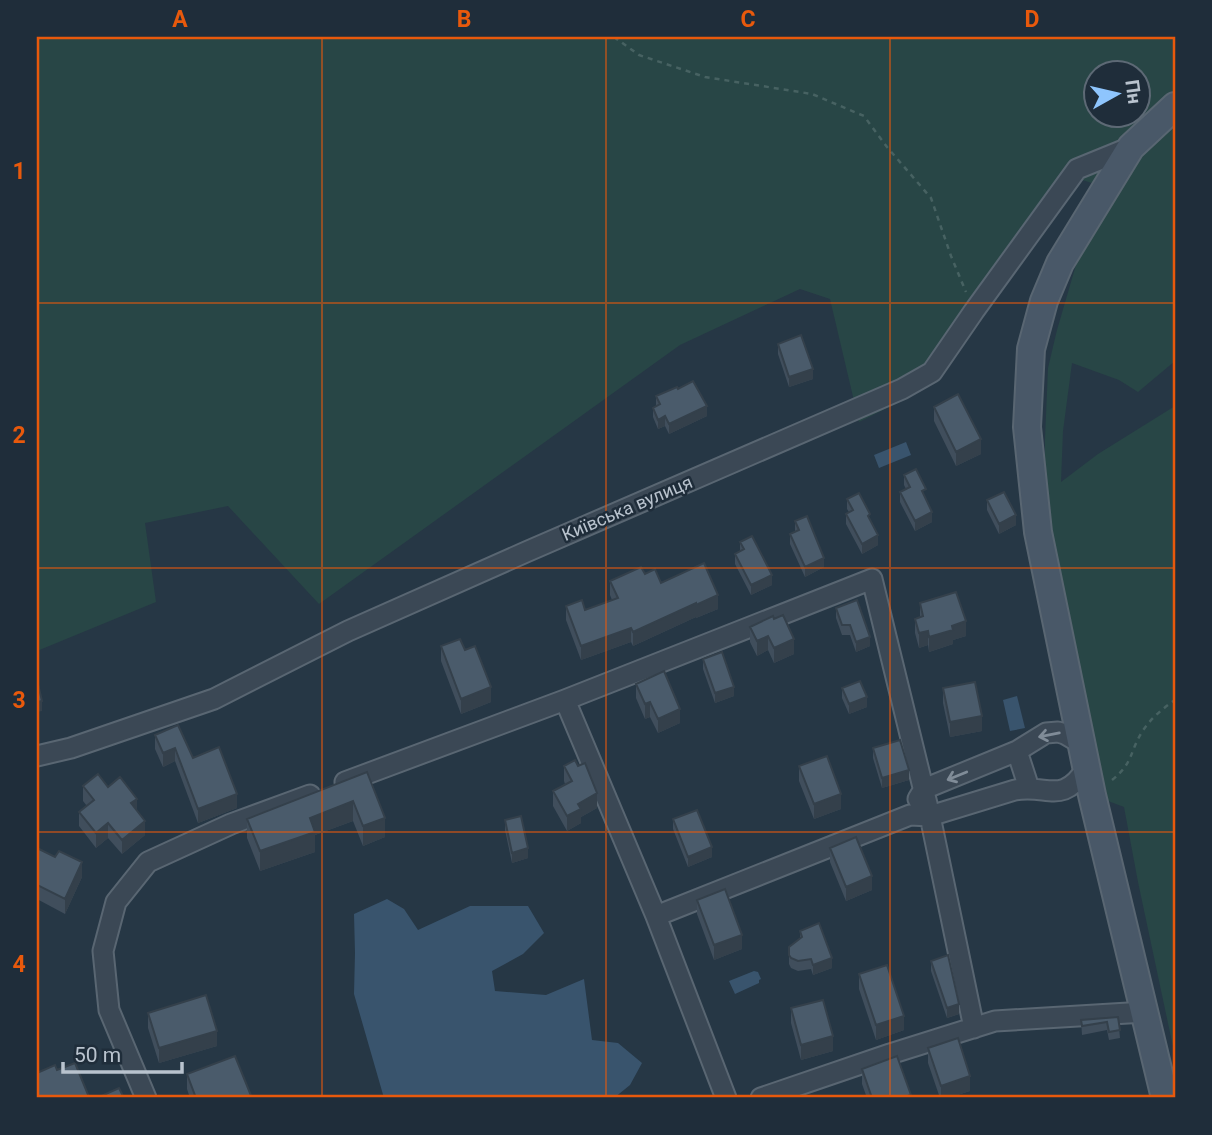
<svg xmlns="http://www.w3.org/2000/svg" width="1212" height="1135" font-family="Roboto,sans-serif">
<style>
.green{fill:#284646;fill-rule:evenodd}
.water{fill:#39546d}
.lines{fill:none;stroke-linecap:round;stroke-linejoin:round}
.street-casing{stroke:#596672;stroke-width:23}
.secondary-casing{stroke:#596672;stroke-width:30}
.path{stroke:#476262;stroke-width:2.5;stroke-dasharray:5 5;stroke-linecap:butt}
.street{stroke:#3b4855;stroke-width:19}
.secondary{stroke:#495868;stroke-width:26}
.wall{fill:#404e5c}
.shaded-wall{fill:#34404b}
.building{fill:#4a5b6b;stroke:#34404b;stroke-width:2}
.oneway{stroke:#808c98}
.grid{fill:none;stroke:#e8590c;stroke-width:2;stroke-opacity:0.55}
.labels{text-anchor:middle;dominant-baseline:central;stroke-width:5;stroke-linejoin:round;paint-order:stroke}
.street-label{font-size:18px;fill:#b9c3ce;stroke:#1f2d3a}
.neatline{fill:none;stroke:#e8590c;stroke-width:2.5}
.grid-label{font-size:23px;text-anchor:middle;font-weight:bold;fill:#e8590c}
</style>
<rect width="100%" height="100%" fill="#263745"/>
<path class="green" d="M37,37H1175V361L1138,392L1119,380L1072,363L1063,431L1061,482L1098,454L1175,406V1056L1138,882L1124,807L1108,801L1052,537L1045,486V439L1048,368L1057,330L1078,258L1107,188L1067,175L915,394L859,422L830,299L800,289L680,345L319,604L228,506L145,523L156,602L37,651ZM1096,74H1138V116H1096Z"/>
<path class="water" d="M906,442L911,455L879,468L874,455Z
M1017,696L1025,728L1010,731L1003,700Z
M387,899L404,909L418,930L470,906H528L544,933L523,954L492,971L495,991L546,995L584,979L592,1040L618,1043L642,1063L630,1085L614,1098H384L354,994L355,953L354,914Z
M754,971L758,972L761,979L759,980V983L735,994L729,981Z"/>
<g class="lines">
<g class="street-casing">
<path id="street" d="M565,700L656,916L726,1098
M1017,751L1029,788
M37,756L71,748L214,699L348,631L526,552L902,389L932,372L974,311L1077,169L1131,147
M345,782L565,700L872,579L930,816L974,1028
M918,799L924,789L1017,751L1046,733L1058,732L1065,734L1082,744
M656,916L910,815L930,816L1015,790C1049,784 1061,806 1087,768
M146,1098L109,1010L103,951L116,902L148,862L231,824L310,795
M761,1098L890,1054L995,1021L1145,1012"/>
</g>
<g class="secondary-casing">
<path id="secondary" d="M1165,1098L1092,795L1038,532L1027,427L1031,349L1044,301L1060,263L1131,147L1175,106"/>
</g>
<path class="path" d="M614,37L639,55L705,77L812,94L864,116L887,147L931,198L951,256L966,292
M1112,780C1134,762 1129,753 1142,732C1150,719 1162,709 1175,700"/>
<use href="#street" class="street"/>
<use href="#secondary" class="secondary"/>
</g>
<path class="wall" d="M778,344L813,379L789,387L778,354Z
M678,389L707,416L669,434L665,426L658,429L653,417V408L656,406V396Z
M934,407L981,454L956,466L934,421Z
M904,475L926,499L932,522L915,531L900,502V492L906,489L904,485Z
M847,499L870,520L878,545L862,554L846,524V514L849,512L847,509Z
M987,500L1016,525L999,534L987,510Z
M795,521L824,567L805,577L790,544V534L795,532Z
M740,542L772,585L751,595L735,564V554L740,551Z
M645,574L661,583L718,609L696,618V617L633,646L631,642L581,660L566,620V606L585,610L612,600L610,595V581Z
M920,603L966,636L953,640V644L929,652L928,645L919,648L915,633V619L920,617Z
M836,608L870,646L856,652L850,635H842L836,618Z
M773,616L794,654L774,663L768,650L757,656L750,642V627Z
M441,646L465,650L491,702L461,714L441,661Z
M703,659L734,696L715,703L703,669Z
M636,684L680,723L658,733L650,717L645,719L636,698Z
M842,688L867,707L849,714L842,698Z
M943,688L982,731L950,737L943,703Z
M155,735L193,758L237,808L198,823L175,761L163,767L155,749Z
M873,748L909,780L882,788L873,758Z
M564,766L597,808L581,817V823L567,831L553,806V791L565,784L564,781Z
M799,766L841,809L814,819L799,781Z
M367,772L385,837L363,846L353,821L315,835V852L260,871L247,838V819Z
M83,786L108,787L137,810L145,835L122,854L108,838L96,848L79,826V812L87,806L83,801Z
M673,819L712,857L688,867L673,829Z
M505,820L528,858L512,863L505,830Z
M37,848L82,877L65,914L37,899Z
M830,848L872,890L846,901L830,862Z
M697,900L742,949L714,960L697,914Z
M800,931L832,968L813,975L811,969L798,971L791,968L789,964V947L800,939Z
M931,961L959,1014L947,1018L931,971Z
M859,974L904,1030L876,1040L859,989Z
M791,1008L833,1051L801,1060L791,1023Z
M148,1013L217,1046L159,1063L148,1028Z
M1118,1017L1120,1038L1109,1040L1107,1030L1082,1035L1081,1020Z
M928,1048L970,1091L948,1098H940L928,1063Z
M862,1069L911,1098H867L862,1084Z
M187,1074L252,1098H190L187,1089Z"/>
<path class="shaded-wall" d="M813,369V379L789,387V377Z
M707,406V416L669,434V424Z
M665,416V426L658,429V420Z
M981,439V454L956,466V452Z
M932,512V522L915,531V521Z
M1016,515V525L999,534V524Z
M878,535V545L862,554V544Z
M824,558V567L805,577V567Z
M772,575V585L751,595V585Z
M718,595V609L696,618V605Z
M696,603V617L633,646V632Z
M966,621V636L953,640V644L929,652V637L952,626Z
M631,628V642L581,660V646Z
M928,631V645L919,648V633Z
M768,636V650L757,656V641Z
M870,637V646L856,652V642Z
M794,639V654L774,663V648Z
M491,687V702L461,714V699Z
M734,687V696L715,703V693Z
M867,697V707L849,714V704Z
M42,701V711L37,712V702Z
M650,702V717L645,719V704Z
M680,709V723L658,733V719Z
M982,716V731L950,737V722Z
M175,748V761L163,767V753Z
M909,770V780L882,788V778Z
M597,793V808L581,817V823L567,831V816L578,804Z
M237,794V808L198,823V809Z
M841,794V809L814,819V804Z
M137,799V813L131,803Z
M353,801V821L315,835V852L260,871V851L310,818Z
M385,818V837L363,846V826Z
M145,821V835L122,854V840Z
M108,823V838L96,848V833Z
M712,847V857L688,867V857Z
M528,848V858L512,863V853Z
M82,862V877L65,914V899Z
M872,876V890L846,901V887Z
M742,935V949L714,960V945Z
M832,958V968L813,975V965Z
M959,1004V1014L947,1018V1008Z
M904,1016V1030L876,1040V1025Z
M217,1031V1046L159,1063V1048Z
M833,1036V1051L801,1060V1045Z
M970,1076V1091L948,1098H941V1086Z"/>
<path class="building" d="M801,335L813,369L789,377L778,344Z
M693,381L707,406L669,424L665,416L658,420L653,408L660,404L656,396L677,387L678,389Z
M958,394L981,439L956,452L934,407Z
M916,469L926,489L922,491L932,512L915,521L900,492L910,487L904,475Z
M1004,492L1016,515L999,524L987,500Z
M859,493L870,514L868,516L878,535L862,544L846,514L853,510L847,499Z
M807,516L824,558L805,567L790,534L799,530L795,521Z
M752,536L772,575L751,585L735,554L744,549L740,542Z
M704,563L718,595L696,605V603L633,632L631,628L581,646L566,606L582,600L585,610L618,598L610,581L641,567L645,574L655,569L661,583Z
M956,592L966,621L952,626L953,630L929,637L928,631L919,633L915,619L923,616L920,603Z
M857,600L870,637L856,642L850,625H842L836,608Z
M783,615L794,639L774,648L768,636L757,641L750,627L773,616L774,619Z
M460,639L465,650L475,646L491,687L461,699L441,646Z
M722,652L734,687L715,693L703,659Z
M664,671L680,709L658,719L650,702L645,704L636,684Z
M37,680L42,701L37,702Z
M860,681L867,697L849,704L842,688Z
M975,682L982,716L950,722L943,688Z
M178,725L193,758L219,747L237,794L198,809L175,748L163,753L155,735Z
M900,740L909,770L882,778L873,748Z
M827,756L841,794L814,804L799,766Z
M575,760L578,766L585,763L597,793L578,804L581,809L567,816L553,791L572,781L564,766Z
M367,772L385,818L363,826L353,801L310,818L315,832L260,851L247,819Z
M98,774L108,787L120,777L137,799L131,803L145,821L122,840L108,823L96,833L79,812L94,800L83,786Z
M697,810L712,847L688,857L673,819Z
M521,816L528,848L512,853L505,820Z
M856,837L872,876L846,887L830,848Z
M37,848L55,857L59,851L82,862L65,899L37,885Z
M725,889L742,935L714,945L697,900Z
M819,923L832,958L813,965L811,959L798,961L791,958L789,955V947L802,937L800,931Z
M948,955L959,1004L947,1008L931,961Z
M887,965L904,1016L876,1025L859,974Z
M206,995L217,1031L159,1048L148,1013Z
M823,1000L833,1036L801,1045L791,1008Z
M1118,1017L1120,1030L1109,1032L1107,1022L1082,1026L1081,1020Z
M958,1038L970,1076L941,1086L928,1048Z
M235,1056L252,1098H196L187,1074Z
M897,1056L911,1095L901,1098H872L862,1069Z
M75,1063L89,1097L86,1098H38L37,1095V1073L55,1065L57,1070Z
M119,1088L124,1098H97Z"/>
<defs><path id="oneway-shaft" d="M-6 0H5M1.5-3L5.5 0L1.5 3" fill="none" stroke-width="1.6" stroke-linecap="round" stroke-linejoin="round" transform="scale(1.75)"/></defs>
<g class="oneway">
<use href="#oneway-shaft" transform="translate(1049 735) rotate(169)"/>
<use href="#oneway-shaft" transform="translate(957 776) rotate(158)"/>
</g>
<path class="grid" d="M322,37V1098M606,37V1098M890,37V1098M37,303H1175M37,568H1175M37,832H1175"/>
<g class="labels">
<g class="street-label">
<text transform="translate(627 508) rotate(-23)">Київська вулиця</text>
</g>
</g>
<rect width="1212" height="1135" fill="none" stroke="#1f2d3a" stroke-width="77"/>
<g transform="translate(1117 94) rotate(82)"><circle r="33" fill="#1f2d3a" stroke="#5d6975" stroke-width="2"/>
<path d="M0-5L12 26L0 18L-12 26Z" fill="#8ec5fd"/>
<text y="-10" font-size="19" font-weight="bold" text-anchor="middle" fill="#b9c3ce">Пн</text>
</g>
<path d="M63 1062v10h119v-10" fill="none" stroke="#b9c3ce" stroke-width="3.5"/>
<text x="74" y="1062" font-size="21" fill="#b9c3ce" stroke="#1f2d3a" stroke-width="5" paint-order="stroke">50 m</text>
<rect x="38" y="38" width="1136" height="1058" class="neatline"/>
<g class="grid-label">
<text x="180" y="27">A</text>
<text x="464" y="27">B</text>
<text x="748" y="27">C</text>
<text x="1032" y="27">D</text>
<text x="19" y="179">1</text>
<text x="19" y="443">2</text>
<text x="19" y="708">3</text>
<text x="19" y="972">4</text>
</g>
</svg>
